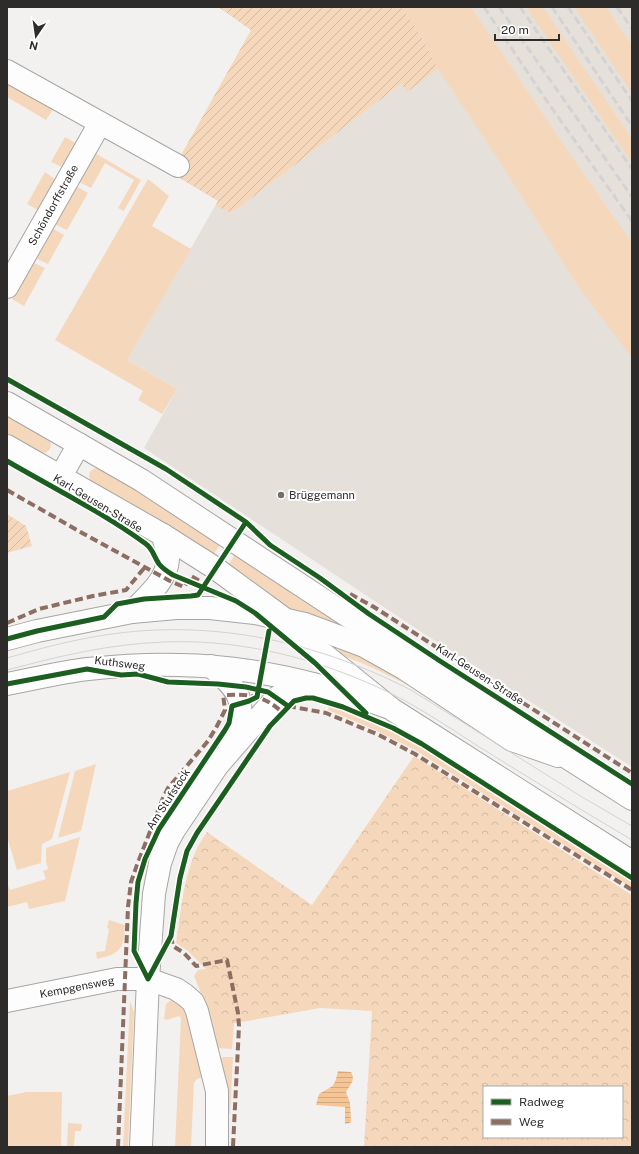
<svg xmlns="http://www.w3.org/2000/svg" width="639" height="1154" font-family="'Public Sans',sans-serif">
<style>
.built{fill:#e6e0db}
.grass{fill:#f5d8bc}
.park{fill:url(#park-crowns);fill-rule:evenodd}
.garden{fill:url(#garden-furrows)}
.water{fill:url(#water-rules)}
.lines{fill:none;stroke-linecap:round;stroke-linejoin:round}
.minor-casing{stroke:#a7a6a5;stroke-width:24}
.tertiary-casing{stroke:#a7a6a5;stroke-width:24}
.secondary-casing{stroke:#a7a6a5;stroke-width:24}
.minor{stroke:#fdfdfd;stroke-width:22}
.tertiary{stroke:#fdfdfd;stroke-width:22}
.secondary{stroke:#fdfdfd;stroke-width:22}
.tram{stroke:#d4d3d3;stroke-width:1}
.rail{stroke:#d4d3d3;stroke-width:3;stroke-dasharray:8 4;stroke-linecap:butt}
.quiet{stroke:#8d6e63;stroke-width:4;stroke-dasharray:8 4;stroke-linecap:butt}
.cycleway-casing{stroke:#fff;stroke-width:8}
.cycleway{stroke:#1b5e20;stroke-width:5}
.poi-dot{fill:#727170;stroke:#fff;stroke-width:1.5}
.labels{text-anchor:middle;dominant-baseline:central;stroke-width:4;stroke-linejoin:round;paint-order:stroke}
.street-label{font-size:11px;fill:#2d2c2b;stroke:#fff}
.poi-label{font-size:11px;fill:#2d2c2b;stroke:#fff;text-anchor:start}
</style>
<defs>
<pattern id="park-crowns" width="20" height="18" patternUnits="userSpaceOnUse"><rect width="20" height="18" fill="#f5d8bc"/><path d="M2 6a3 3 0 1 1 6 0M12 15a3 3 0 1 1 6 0" fill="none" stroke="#d2baa2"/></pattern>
<pattern id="garden-furrows" width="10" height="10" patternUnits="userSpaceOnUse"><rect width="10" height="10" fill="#f5d8bc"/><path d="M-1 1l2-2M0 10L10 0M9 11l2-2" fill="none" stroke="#d2baa2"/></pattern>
<pattern id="water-rules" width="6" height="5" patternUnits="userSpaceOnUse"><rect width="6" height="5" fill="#f5c595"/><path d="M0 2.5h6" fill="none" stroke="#d2a981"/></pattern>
</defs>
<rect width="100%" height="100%" fill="#f3f1ef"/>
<path class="built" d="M402,7H632V767L426,635L144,448L177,389L127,360L215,206L232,213L401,84L406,91L438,69L420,34Z"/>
<path class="grass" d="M402,7H471L563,144L632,243V358L578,286L496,156L438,69L420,34Z
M526,7H543L632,139V163Z
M574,7H606L632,45V93Z
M7,81L54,108L46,120L7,97Z
M65,137L76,143L62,167L51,162Z
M95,153L141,180L124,211L118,208L134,180L105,163L91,188L79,182Z
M45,172L55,179L38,210L27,204Z
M148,179L169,196L152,226L191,249L127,360L177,389L162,414L138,400L143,391L55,340Z
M76,186L88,193L67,230L54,224Z
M52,228L64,235L48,264L35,258Z
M32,262L45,268L24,306L12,299Z
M7,415L50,441C52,447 50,452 43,453L7,433Z
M96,468L101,469L159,504L220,545L213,555L92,482C87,476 89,470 96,468Z
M235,554L339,623V626L292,613L228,566Z
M340,648L359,653L416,689L373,668L342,655L339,651Z
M329,706C357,709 399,734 424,748L632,881V888L415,750L373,729L328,710Z
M96,764L81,831L58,838L75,771Z
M70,772L52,839L42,844L41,863L17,870L7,837V791Z
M80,837L65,901L29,909L27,902L7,907V883L10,890L46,879L43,871L48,869L46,862V848Z
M109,920L125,925C124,949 120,954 97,959L96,952L105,951L109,929L107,928Z
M223,966L234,1025L232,1049L216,1048L201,993L194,976L198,970Z
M174,999L185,1008L203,1077L197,1079L194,1083L191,1147H175L181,1018L179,1016L167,1020L164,1019L166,1004L171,1000Z
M130,1001L134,1012L128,1147H123Z
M224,1057H233L230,1113L228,1114L225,1084L218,1059Z
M26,1092H62L61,1147H7V1096Z
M68,1123L82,1124L81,1131H75L74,1147H67Z"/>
<path class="park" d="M414,756L632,895V1147H364L372,1011L320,1008L219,1026L207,970L188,951L176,943C182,906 184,863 207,832L312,905ZM484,1087H622V1137H484Z"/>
<path class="garden" d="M218,7H402L420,34L438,69L407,92L401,84L232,213L215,206L218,201L171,173L251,30Z
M7,514L26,526L32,546L7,553Z"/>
<path class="water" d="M338,1071L351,1072C356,1080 350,1085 346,1092L350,1103L351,1121L350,1123L345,1124V1107L316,1105L319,1094C333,1085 334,1089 338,1071Z"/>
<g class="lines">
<g class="minor-casing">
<path id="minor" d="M7,71L178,166
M7,287L100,123
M132,612C146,597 167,581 168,559C168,551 164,542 163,535
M211,666C244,694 248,704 229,743
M7,1001L117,979H148L176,989L185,995L193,1002L197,1011L217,1091V1147
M141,1147L148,979L154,894L160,863L167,843L174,830L217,766L276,698L293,689L313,684"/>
</g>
<g class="tertiary-casing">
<path id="tertiary" d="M7,639L37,631L132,612L176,608H210L255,613L305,624L364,646L405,669L512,740L558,756
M7,684C34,679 61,672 88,669C118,666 149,664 179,665C250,666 321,683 387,707"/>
</g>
<g class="secondary-casing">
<path id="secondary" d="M7,403L141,480L433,672L632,799
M7,446L163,535L215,568L286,620L321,652L393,710L632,862
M61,476L79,444"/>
</g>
<use href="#minor" class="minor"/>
<use href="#tertiary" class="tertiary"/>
<use href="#secondary" class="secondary"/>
<path class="tram" d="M7,658C35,650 64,642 93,637C204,617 311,639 411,690L582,797L632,826
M7,670C60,656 109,644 164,642C233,639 303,655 366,682C407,699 444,724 481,748C531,779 581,810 632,840"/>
<path class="rail" d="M484,7L546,100L632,221
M499,7L632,197
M520,7L632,169
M552,7L632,126
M568,7L632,101
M617,7L632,29"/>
<path class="quiet" d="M7,490L84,534L170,581L184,587L191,576L200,581
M350,594L374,607L632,773
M7,623L39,609L93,596L126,590L145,567
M227,695C251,694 265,696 283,713
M288,706L326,713L379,735L415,754L632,890
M171,936L173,946L184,953L196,966L227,960L238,1013L239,1026L233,1147
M118,1147L128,907L131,882L137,865L163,798L168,788L208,741L217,726L225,710L223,694"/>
<g class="cycleway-casing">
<path id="cycleway" d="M7,379L166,469L246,522L270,545L320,578L369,614L440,661L632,784
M7,461C53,488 102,512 146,544C153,549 154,557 159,564C163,569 168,572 173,575L236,601L255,613L315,663L366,713
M7,639L37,631L104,617L117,604L144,599L191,596L198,595L246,522
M7,684L87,669L121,675L138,674L168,682L218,684L246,687L268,692L288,706
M148,979L171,936L180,878L187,851L197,833L270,726L294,701L306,698H313L343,707L393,728L422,744L632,878
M148,979L134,951L136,903L138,882L145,859L159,829L225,730L229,723L232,706L249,701L257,697L269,631"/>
</g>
<use href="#cycleway" class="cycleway"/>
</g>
<circle class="poi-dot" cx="281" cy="495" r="4"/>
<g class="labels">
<g class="street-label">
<text transform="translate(53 205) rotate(-61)">Schöndorffstraße</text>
<text transform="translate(98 503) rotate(31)">Karl-Geusen-Straße</text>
<text transform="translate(120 663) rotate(7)">Kuthsweg</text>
<text transform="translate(480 674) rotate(33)">Karl-Geusen-Straße</text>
<text transform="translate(168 799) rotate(-57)">Am Stufstock</text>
<text transform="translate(77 987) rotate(-11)">Kempgensweg</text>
</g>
<g class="poi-label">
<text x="289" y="495">Brüggemann</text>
</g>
</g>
<rect width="639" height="1154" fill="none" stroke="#2d2c2b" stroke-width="16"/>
<rect x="483" y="1086" width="140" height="52" fill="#ffffff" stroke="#ababaa"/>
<rect x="491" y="1099" width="20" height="6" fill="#1b5e20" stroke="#ababaa"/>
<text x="519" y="1106" font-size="12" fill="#2d2c2b">Radweg</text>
<rect x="491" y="1119" width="20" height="6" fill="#8d6e63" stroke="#ababaa"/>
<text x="519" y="1126" font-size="12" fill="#2d2c2b">Weg</text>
<g transform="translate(36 36) rotate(193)" stroke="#ffffff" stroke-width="3" paint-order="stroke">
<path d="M0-3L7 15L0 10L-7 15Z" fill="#2d2c2b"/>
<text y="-6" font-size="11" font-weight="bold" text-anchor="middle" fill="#2d2c2b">N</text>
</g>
<path d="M495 34v6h64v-6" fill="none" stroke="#2d2c2b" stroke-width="2"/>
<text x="501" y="34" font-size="12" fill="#2d2c2b" stroke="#ffffff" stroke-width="3" paint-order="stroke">20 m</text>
</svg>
